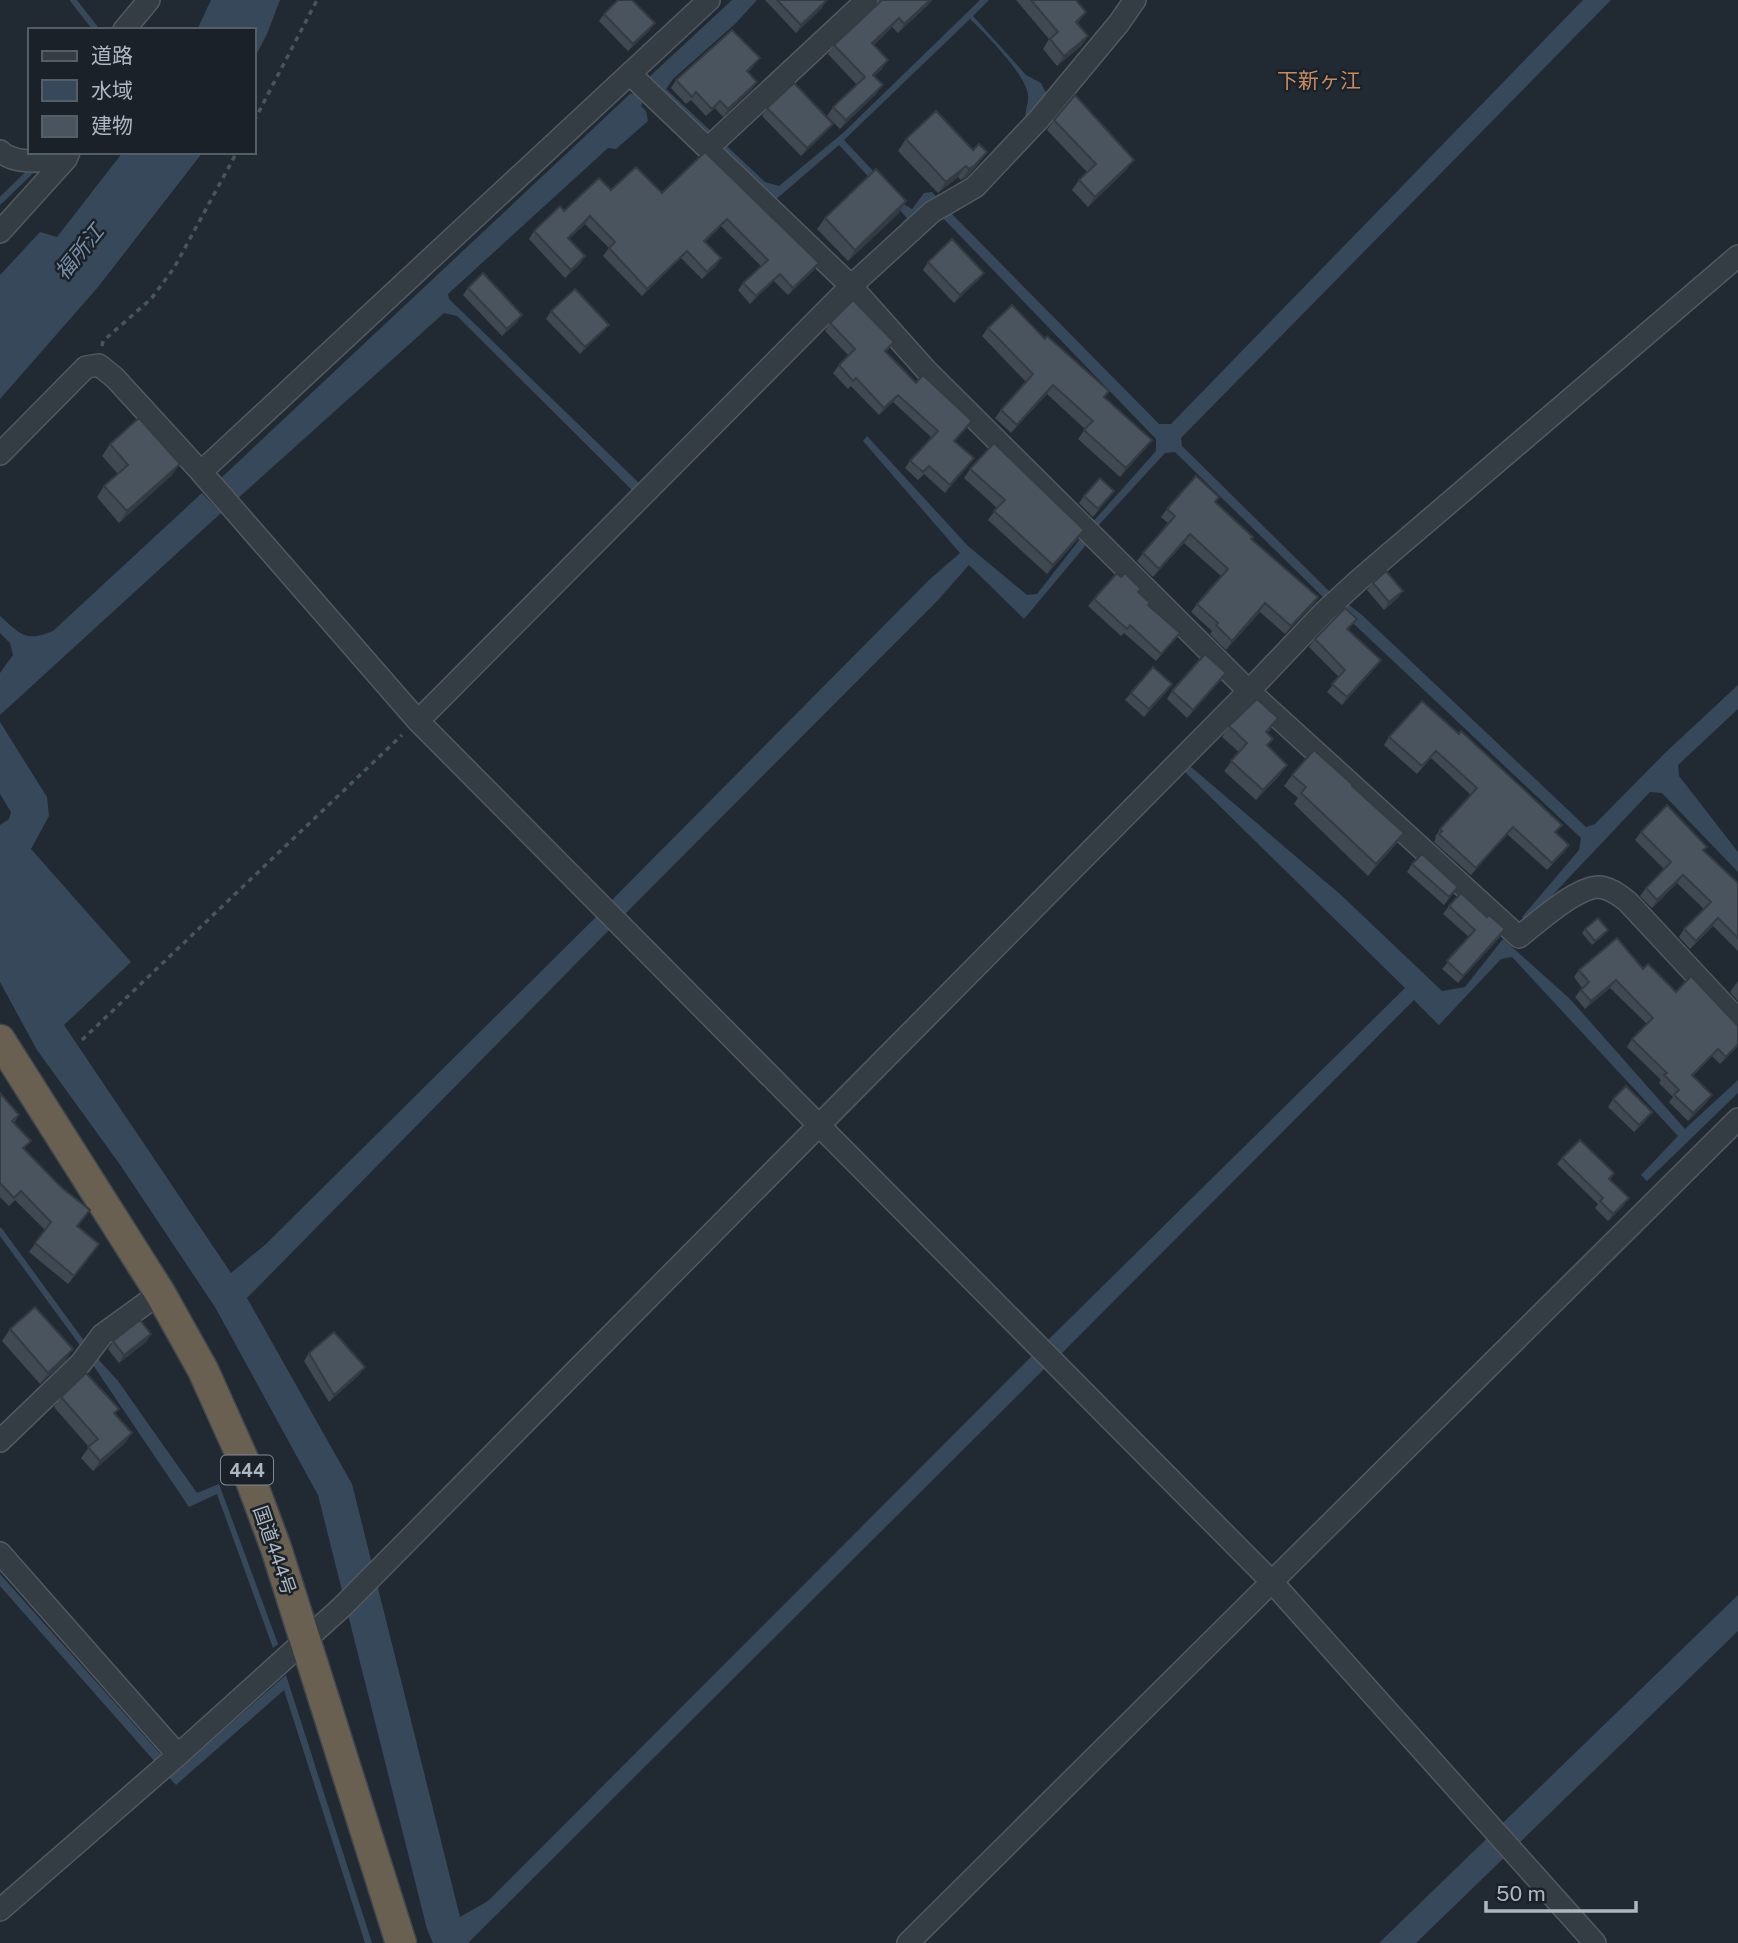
<svg xmlns="http://www.w3.org/2000/svg" width="1738" height="1943" font-family="'Public Sans','Noto Sans JP',sans-serif">
<style>
.water{fill:#38485b}
.lines{fill:none;stroke-linecap:round;stroke-linejoin:round}
.stream{stroke:#38485b;stroke-width:6}
.minor-casing{stroke:#525962;stroke-width:24}
.highway-casing{stroke:#3f464f;stroke-width:33}
.path{stroke:#465759;stroke-width:3.5;stroke-dasharray:5 5;stroke-linecap:butt}
.minor{stroke:#343c44;stroke-width:21}
.highway{stroke:#6a6052;stroke-width:30}
.wall{fill:#404852}
.shaded-wall{fill:#343b42}
.building{fill:#4a545f;stroke:#343b42;stroke-width:2}
.labels{text-anchor:middle;dominant-baseline:central;stroke-width:5;stroke-linejoin:round;paint-order:stroke}
.shield{fill:#1a2129;stroke:#828993;stroke-width:2}
.shield-label{font-size:18px;font-weight:bold;fill:#aeb6c1}
.street-label{font-size:19px;fill:#aeb6c1;stroke:#1a2129}
.neighbourhood-label{font-size:21px;fill:#c78b64;stroke:#1a2129}
.water-label{font-size:21px;font-style:italic;fill:#7a8ea7;stroke:#1a2129}
</style>
<rect width="100%" height="100%" fill="#212a33"/>
<path class="water" d="M211,0H280L267,34L254,59V30H197Z
M732,0H757L736,23L673,79L666,89L765,182L779,186L843,133L980,0H989L973,16L1026,75L1041,83L1048,97L1026,122C1024,110 1029,104 1028,95C1027,76 984,32 970,19L844,140L905,205L912,209L924,193L932,192L939,199L852,272L907,218L839,145L774,201L648,78Z
M1583,0H1611L1181,438L1182,446L1332,594L1325,599L1175,452L1165,453L1096,528L1091,524L1156,451V439L941,216L948,210L1159,424H1171Z
M639,92L645,97L641,106L646,111L648,121L616,149L608,148L448,294L449,299L639,483L633,491L457,316L444,313L237,499L220,479L630,94Z
M123,152H203L98,287L0,399V275L40,232L57,237Z
M867,436L968,546L1027,595L1037,594L1080,539L1086,545L1024,619L969,565L938,600L624,915L610,902L929,580L960,553L863,441Z
M202,493L221,513L0,715V673L13,655L10,643L0,633V616C21,635 26,642 53,631Z
M1345,602L1362,615L1586,827L1595,824L1665,753L1738,685V709L1678,765L1679,776L1738,852V872L1662,793L1650,792L1528,921L1522,917L1579,850L1581,838L1338,609Z
M0,722L47,797L49,816L31,849L131,962L64,1025L231,1273L266,1244L599,914L612,927L247,1298L352,1484L460,1917L488,1901L1033,1355L1045,1368L468,1943H433L427,1929L318,1495L215,1307L121,1166L37,1050L0,982V825L9,819L11,812L0,794Z
M1191,767L1341,895L1442,991L1465,987L1503,939L1570,999L1685,1129L1738,1080V1093L1647,1181L1641,1175L1678,1136L1512,957L1501,959L1439,1025L1414,1000L1060,1355L1046,1342L1405,988L1185,772Z
M97,1358L118,1381L197,1493L219,1484L278,1644L273,1648L217,1494L189,1507L91,1362Z
M0,1574L163,1757L156,1763L0,1586Z
M1738,1595V1631L1416,1943H1379Z
M286,1675L372,1943H365L284,1690L176,1785L166,1774L172,1769L176,1772Z"/>
<g class="lines">
<path class="stream" d="M73,0L95,28L94,30
M0,201L36,166
M0,1231L82,1343"/>
<g class="minor-casing">
<path id="minor" d="M124,30L149,0
M630,74L851,286L927,371L1249,691L1519,937C1537,923 1575,888 1598,887C1609,887 1619,895 1627,901L1738,1020
M708,148L867,0
M0,151C16,166 45,160 66,159
M0,232L66,159L69,152
M0,454L86,367L99,365L115,378L201,472L418,721L1272,1582L1595,1943
M201,472L709,0
M418,721L851,286L932,212L975,187L1040,118L1119,23L1135,0
M0,1441L81,1363L102,1335L160,1293
M0,1553L178,1755
M0,1910L178,1755L342,1607L1249,691L1325,611L1360,579L1738,256
M908,1943L1738,1119"/>
</g>
<g class="highway-casing">
<path id="highway" d="M0,1040L160,1293L203,1370L243,1459L276,1548L401,1943"/>
</g>
<path class="path" d="M254,121L317,0
M102,346L103,341L151,299L174,268L237,152
M82,1040L402,735"/>
<use href="#minor" class="minor"/>
<use href="#highway" class="highway"/>
</g>
<path class="wall" d="M765,0H825L826,1L821,9L796,33Z
M879,0H932L928,5L898,33L892,27L874,45L882,69L874,76L876,94L840,129L827,116L833,107L857,85L828,54L834,45L877,5Z
M1016,0H1076L1086,12L1077,24L1088,36L1081,46L1057,66L1043,49L1049,39Z
M604,14L655,23L649,31L628,51L599,21Z
M754,66L748,72L752,89L723,117L715,108L706,116L691,100L686,104L671,88L676,80Z
M767,108L827,131L801,156L762,116Z
M1054,120L1127,169L1088,207L1072,190L1079,180L1087,172L1047,130Z
M906,139L979,163L967,177L961,180L958,177L938,193L898,151Z
M705,152L819,263L814,270L788,295L774,281L750,304L738,290L743,283L761,266L721,226L705,242L716,266L702,279L681,258L642,296L603,256L609,248L585,224L569,239L585,256L580,264L565,278L529,239L534,231L564,211L611,190L662,193Z
M899,213L848,261L817,229L825,218Z
M928,262L984,273L978,280L954,303L923,270Z
M468,288L522,315L517,322L502,336L463,295Z
M551,311L603,332L580,354L546,319Z
M830,323L894,342L886,352L916,383L972,421L955,441L974,458L945,493L924,474L918,480L905,468L910,461L931,437L893,402L879,415L851,386L848,389L833,373L839,365L849,356L825,331Z
M988,328L1045,339L1109,391L1104,397L1146,448L1120,477L1078,439L1085,429L1047,394L1011,433L995,418L1001,410L1026,382L982,336Z
M110,444L172,475L119,523L97,497L104,486L118,474L102,456Z
M970,469L1084,530L1078,539L1047,574L988,520L997,508L964,478Z
M1114,491L1093,517L1079,503L1084,496Z
M1215,503L1252,540L1318,597L1312,606L1285,634L1260,612L1226,650L1210,634L1212,631L1191,612L1197,604L1221,576L1184,543L1153,577L1137,561L1143,553L1169,524L1161,517L1167,509Z
M1373,583L1398,598L1384,610L1367,590Z
M1138,592L1174,640L1156,661L1124,633L1121,636L1088,606L1094,599Z
M1357,619L1348,630L1381,660L1376,667L1342,705L1327,692L1339,677L1309,647L1315,639Z
M1226,673L1220,681L1187,718L1167,699L1172,691Z
M1167,691L1144,717L1125,700L1131,693Z
M1422,701L1556,833L1564,852L1547,870L1507,834L1471,875L1434,842L1436,838L1435,837L1440,829L1471,795L1431,758L1417,774L1384,745L1389,737Z
M1229,726L1271,729L1267,733L1268,746L1280,775L1256,800L1224,771L1239,752L1222,737Z
M1292,775L1352,787L1404,833L1396,844L1368,876L1294,804L1298,798L1284,786Z
M1641,832L1704,851L1738,883V951L1713,926L1690,949L1679,937L1684,929L1704,909L1677,883L1652,908L1640,896L1646,888L1664,869L1635,840Z
M1412,864L1458,887L1444,905L1407,872Z
M1449,906L1487,917L1500,937L1458,983L1442,969L1469,937L1443,914Z
M1585,929L1608,930L1605,934L1592,945L1582,933Z
M1643,969L1676,992L1738,1046L1720,1064L1712,1056L1693,1076L1707,1102L1688,1121L1669,1102L1673,1097L1659,1083L1661,1080L1627,1047L1632,1039L1647,1024L1610,988L1585,1009L1575,997L1582,988L1574,977L1579,970Z
M1738,981V1001L1730,992Z
M0,1093L19,1115L14,1123L25,1150L78,1226L99,1244L68,1284L29,1252L45,1230L15,1200L9,1206L0,1197Z
M1613,1099L1647,1119L1634,1132L1608,1107Z
M1562,1158L1614,1173L1610,1180L1624,1205L1608,1221L1595,1208L1598,1204L1557,1164Z
M10,1329L65,1361L40,1384L2,1341Z
M151,1334L146,1342L119,1363L108,1349L113,1341Z
M309,1353L360,1374L329,1402L304,1361Z
M61,1397L119,1409L115,1414L132,1433L125,1443L93,1471L81,1458L89,1447L54,1407Z"/>
<path class="shaded-wall" d="M930,0H932L928,5L898,33L904,24Z
M826,1L821,9L796,33L801,25Z
M1086,12L1079,22L1069,32L1076,22Z
M899,18L892,27L866,52L872,43Z
M655,23L649,31L628,51L633,44Z
M1088,36L1081,46L1057,66L1064,56Z
M888,60L882,69L866,84L873,75Z
M757,82L752,89L723,117L728,109Z
M883,85L876,94L840,129L846,120Z
M720,101L715,108L706,116L712,109Z
M833,124L827,131L801,156L807,148Z
M987,152L979,163L967,177L961,180L969,169Z
M1134,160L1127,169L1088,207L1095,197Z
M966,166L958,177L938,193L946,182Z
M906,201L899,213L848,261L855,250Z
M590,216L585,224L563,245L568,238Z
M727,219L721,226L699,248L704,241Z
M687,251L681,258L642,296L647,289Z
M585,256L580,264L565,278L571,270Z
M721,258L716,266L702,279L707,272Z
M819,263L814,270L788,295L793,288Z
M984,273L978,280L954,303L960,295Z
M780,274L774,281L750,304L756,296Z
M522,315L517,322L502,336L507,329Z
M609,325L603,332L580,354L585,347Z
M1053,385L1047,394L1011,433L1017,425Z
M898,395L893,402L879,415L884,408Z
M1152,440L1146,448L1120,477L1126,468Z
M974,458L968,466L945,493L950,485Z
M180,464L172,475L119,523L127,511Z
M1084,530L1078,539L1047,574L1053,565Z
M1190,534L1184,543L1153,577L1159,569Z
M1403,591L1398,598L1384,610L1389,602Z
M1318,597L1312,606L1285,634L1291,626Z
M1265,603L1260,612L1226,650L1232,641Z
M1381,660L1376,667L1342,705L1347,697Z
M1226,673L1220,681L1187,718L1193,710Z
M1172,684L1167,691L1144,717L1149,709Z
M1287,765L1280,775L1256,800L1263,790Z
M1404,833L1396,844L1368,876L1376,864Z
M1683,875L1677,883L1652,908L1657,900Z
M1718,918L1713,926L1690,949L1696,941Z
M1505,929L1500,937L1458,983L1463,976Z
M1616,980L1610,988L1585,1009L1591,1001Z
M1738,1044V1046L1720,1064L1726,1057Z
M1718,1049L1712,1056L1687,1083L1692,1075Z
M1712,1095L1707,1102L1688,1121L1693,1113Z
M1652,1112L1647,1119L1634,1132L1639,1125Z
M1629,1198L1624,1205L1608,1221L1613,1214Z
M151,1334L146,1342L119,1363L124,1355Z
M73,1349L65,1361L40,1384L48,1373Z
M365,1367L360,1374L329,1402L334,1395Z
M132,1433L125,1443L93,1471L100,1461Z"/>
<path class="building" d="M618,0H632L655,23L633,44L604,14Z
M777,0H825L826,1L801,25Z
M882,0H930L904,24L899,18L872,43L888,60L873,75L883,85L846,120L833,107L865,77L834,45Z
M1031,0H1076L1086,12L1076,22L1088,36L1064,56L1050,39L1058,32Z
M732,30L760,58L747,71L757,82L728,109L720,101L712,109L696,92L692,97L676,80Z
M794,83L833,124L807,148L767,108Z
M1075,95L1134,160L1095,197L1079,180L1096,164L1054,120Z
M936,111L973,150L979,144L987,152L975,165L969,169L966,166L946,182L906,139Z
M705,152L819,263L793,288L780,274L756,296L743,283L768,260L727,219L704,241L721,258L707,272L687,251L647,289L609,248L615,242L590,216L568,238L585,256L571,270L534,231L560,206L564,211L599,178L611,190L636,167L662,193Z
M876,169L906,201L855,250L825,218Z
M952,239L984,273L960,295L928,262Z
M483,273L522,315L507,329L468,288Z
M575,289L609,325L585,347L551,311Z
M853,300L894,342L885,351L916,383L923,375L972,421L954,441L974,458L950,485L929,466L923,472L910,461L938,431L898,395L884,408L856,378L853,381L839,365L855,349L830,323Z
M1012,305L1045,339L1047,336L1109,391L1104,397L1152,440L1126,468L1084,430L1093,421L1053,385L1017,425L1001,410L1033,374L988,328Z
M139,418L180,464L127,511L104,486L128,465L110,444Z
M994,443L1084,530L1053,565L994,511L1005,500L970,469Z
M1196,476L1219,497L1215,502L1253,537L1251,539L1318,597L1291,626L1265,603L1232,641L1216,625L1218,623L1197,604L1228,569L1190,534L1159,569L1143,553L1175,516L1167,509Z
M1100,478L1114,491L1098,509L1084,496Z
M1386,571L1403,591L1389,602L1373,583Z
M1117,573L1121,577L1125,573L1141,589L1138,592L1150,603L1148,605L1180,633L1161,654L1130,625L1127,629L1094,599Z
M1345,608L1357,619L1347,629L1381,660L1347,697L1332,684L1345,670L1315,639Z
M1205,654L1226,673L1193,710L1172,691Z
M1153,667L1172,684L1149,709L1131,693Z
M1257,699L1278,718L1266,732L1273,739L1267,745L1287,765L1263,790L1231,761L1247,743L1229,726Z
M1422,701L1459,734L1461,731L1562,825L1555,832L1569,845L1552,863L1513,827L1476,868L1439,834L1442,831L1440,829L1477,788L1436,751L1422,766L1389,737Z
M1314,750L1353,785L1352,786L1404,833L1376,864L1301,793L1306,787L1292,775Z
M1667,805L1707,847L1703,850L1738,883V938L1718,918L1696,941L1684,929L1711,902L1683,875L1657,900L1646,888L1671,862L1641,832Z
M1422,854L1458,887L1449,897L1412,864Z
M1461,893L1487,917L1489,915L1505,929L1463,976L1447,961L1475,930L1449,906Z
M1598,918L1608,930L1595,941L1585,929Z
M1617,938L1643,969L1648,964L1676,992L1691,976L1738,1026V1044L1726,1057L1718,1049L1692,1075L1712,1095L1693,1113L1674,1095L1679,1090L1664,1075L1667,1073L1632,1039L1653,1018L1616,980L1591,1001L1581,990L1589,982L1579,970Z
M1626,1086L1652,1112L1639,1125L1613,1099Z
M0,1093L19,1115L12,1121L31,1141L23,1148L62,1188L90,1210L77,1226L99,1244L74,1276L35,1243L51,1222L21,1191L14,1198L0,1183Z
M1580,1140L1614,1173L1609,1179L1629,1198L1613,1214L1600,1201L1603,1198L1562,1158Z
M35,1307L73,1349L48,1373L10,1329Z
M140,1320L151,1334L124,1355L113,1341Z
M334,1332L365,1367L334,1395L309,1353Z
M86,1373L119,1409L114,1413L132,1433L100,1461L88,1447L98,1439L61,1397Z"/>
<g class="labels">
<rect class="shield" x="221" y="1455.5" width="52" height="29" rx="5"/>
<g class="shield-label">
<text x="247" y="1470">444</text>
</g>
<g class="street-label">
<text transform="translate(275 1550) rotate(71)">国道444号</text>
</g>
<g class="neighbourhood-label">
<text x="1319" y="80">下新ヶ江</text>
</g>
<g class="water-label">
<text transform="translate(79 252) rotate(-51)">福所江</text>
</g>
</g>
<rect x="28" y="28" width="228" height="126" fill="#1a2129" stroke="#555d66" stroke-width="2"/>
<rect x="42" y="51" width="35" height="10" fill="#343c44" stroke="#555d66" stroke-width="2"/>
<text x="91" y="63" font-size="21" fill="#aeb6c1">道路</text>
<rect x="42" y="80" width="35" height="21" fill="#38485b" stroke="#555d66" stroke-width="2"/>
<text x="91" y="98" font-size="21" fill="#aeb6c1">水域</text>
<rect x="42" y="116" width="35" height="21" fill="#4a545f" stroke="#555d66" stroke-width="2"/>
<text x="91" y="133" font-size="21" fill="#aeb6c1">建物</text>
<path d="M1486 1901v10h150v-10" fill="none" stroke="#aeb6c1" stroke-width="3.5"/>
<text x="1496" y="1901" font-size="21" fill="#aeb6c1" stroke="#1a2129" stroke-width="5" paint-order="stroke">50 m</text>
</svg>
